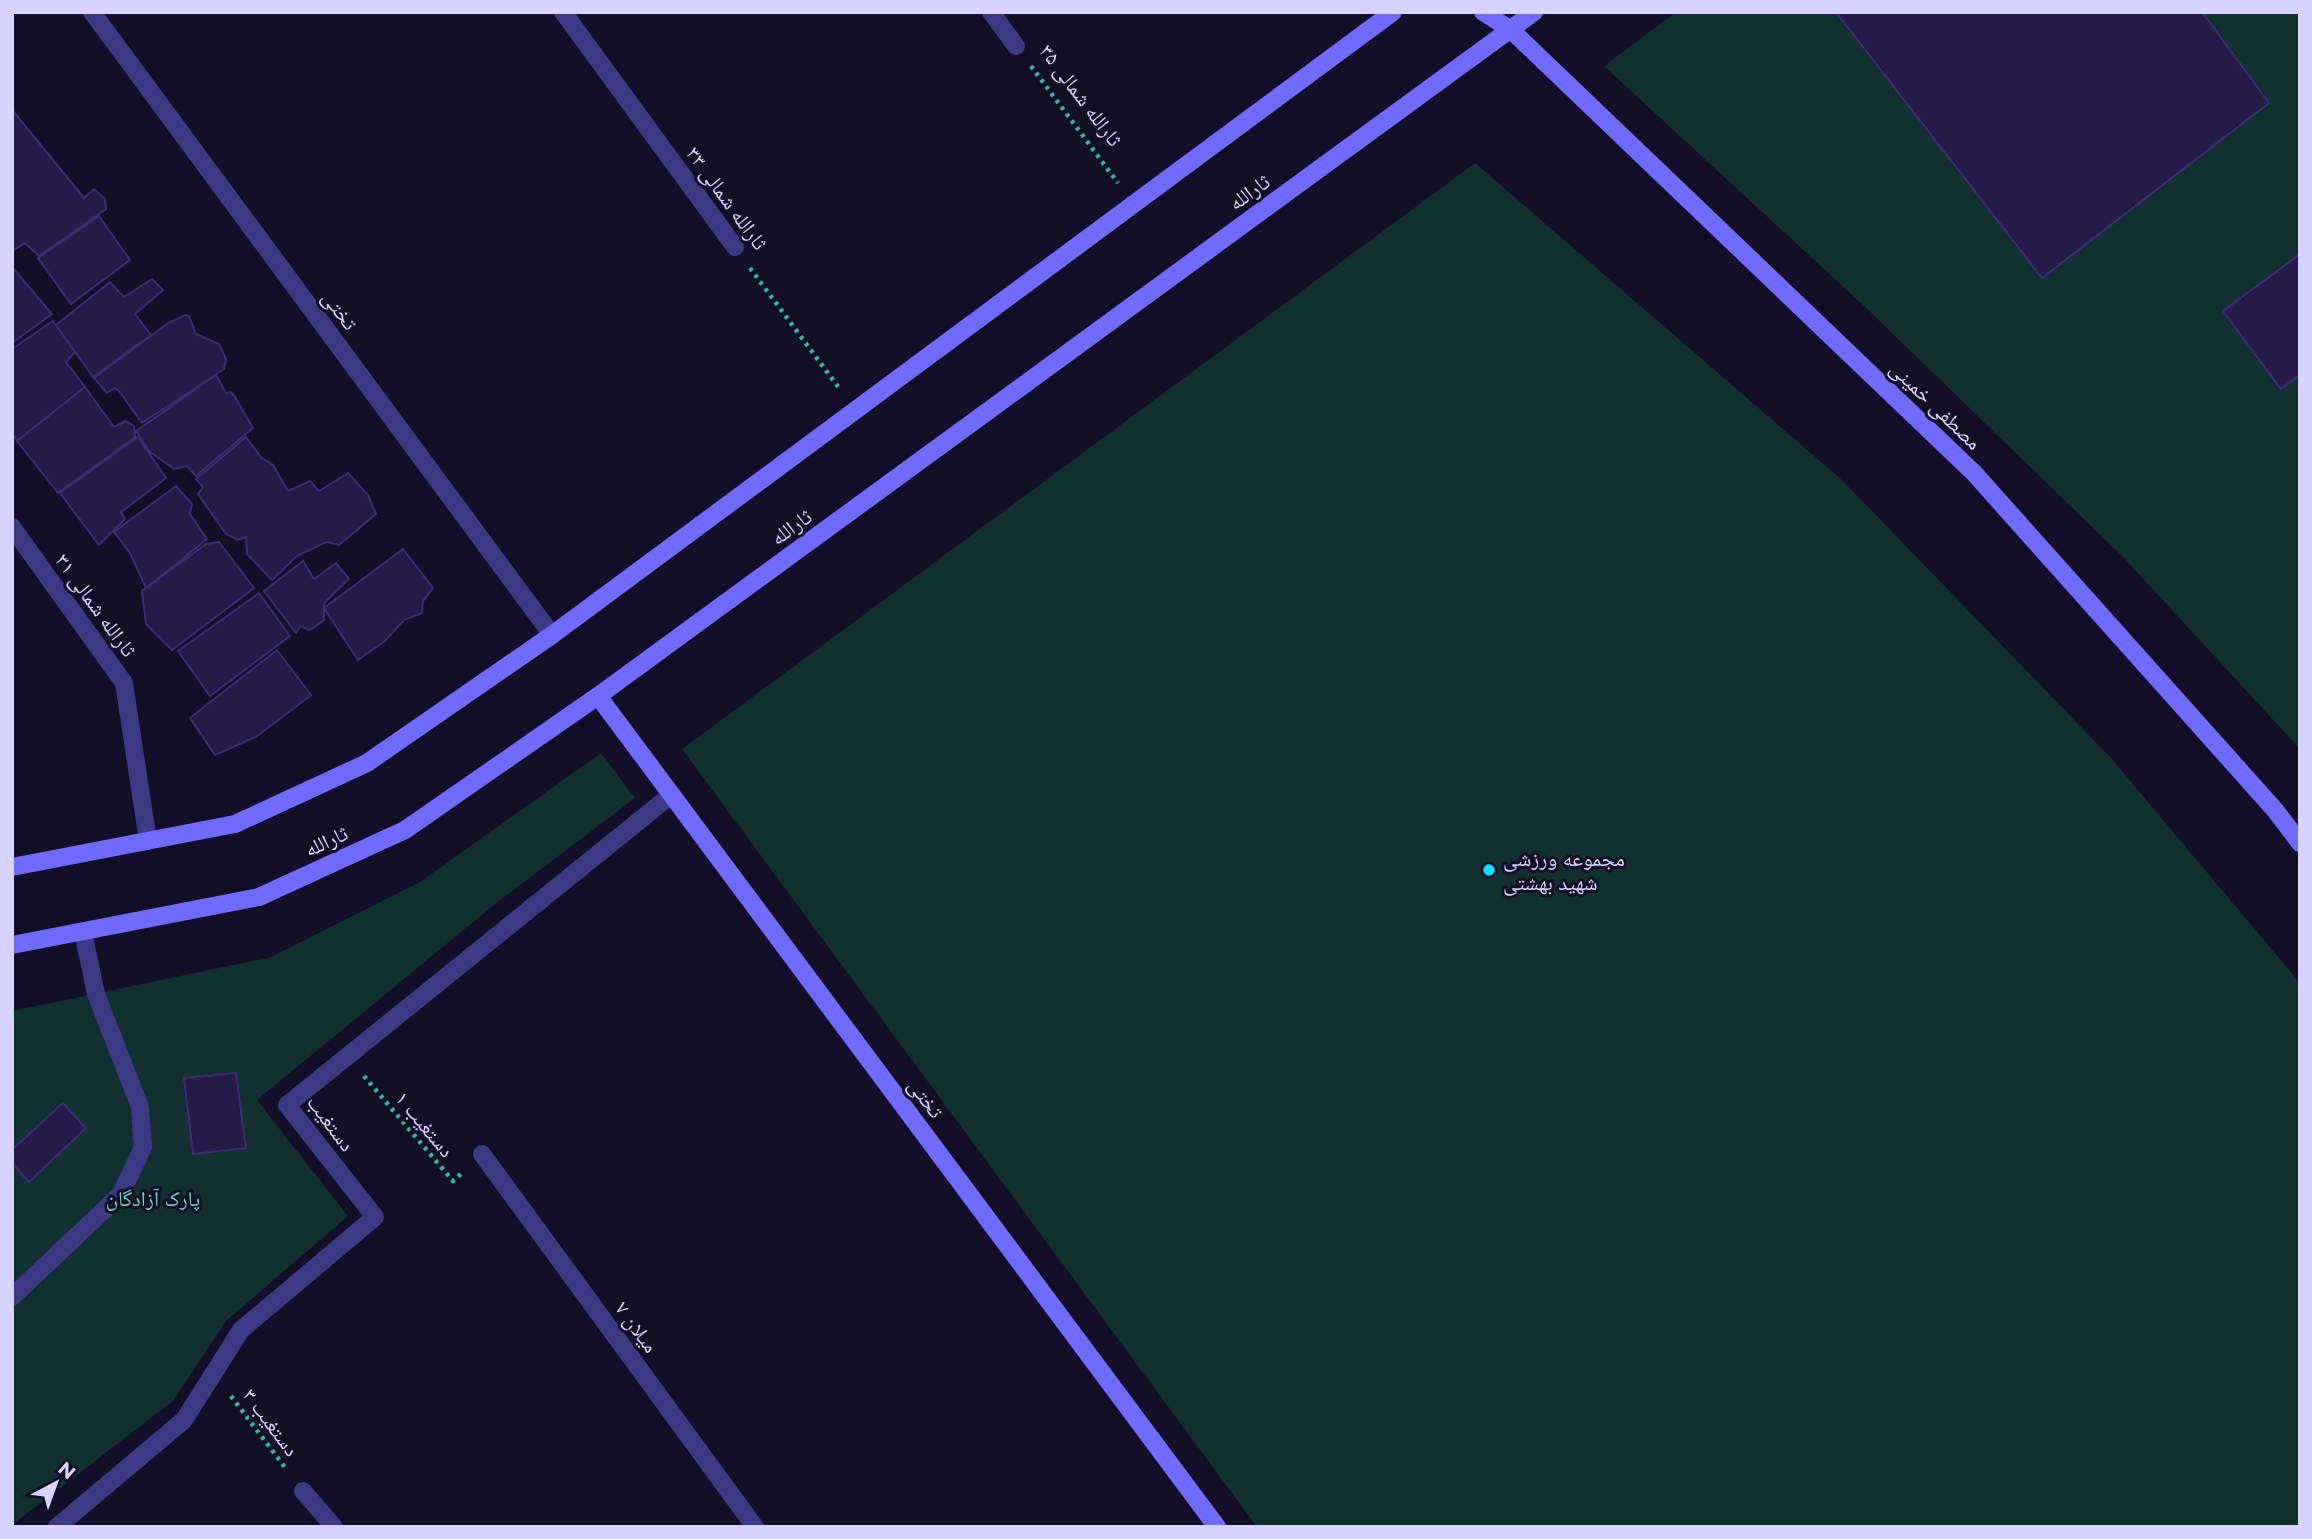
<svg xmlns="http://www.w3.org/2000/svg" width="2312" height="1539" font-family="Montserrat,'Noto Naskh Arabic',sans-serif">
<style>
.green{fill:#12302f}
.building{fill:#241b47;stroke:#3b2d73;stroke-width:2}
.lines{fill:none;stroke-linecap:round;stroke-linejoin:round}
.path{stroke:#2fb8b0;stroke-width:4.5;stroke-dasharray:3.5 5;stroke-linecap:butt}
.service{stroke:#3d3a85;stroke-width:18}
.minor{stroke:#3d3a85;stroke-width:18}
.secondary{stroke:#6f6bff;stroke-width:18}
.poi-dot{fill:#00e5ff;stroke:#130f26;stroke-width:2.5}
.labels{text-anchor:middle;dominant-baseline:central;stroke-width:6;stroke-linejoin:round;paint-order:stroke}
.street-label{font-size:21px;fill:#d9d4ff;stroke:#130f26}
.poi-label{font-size:21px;fill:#d9d4ff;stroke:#130f26;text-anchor:start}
.park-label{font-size:21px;fill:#5fe0c0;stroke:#130f26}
</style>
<rect width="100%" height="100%" fill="#130f26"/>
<path class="green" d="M1676,12H2300V749L2124,558L1863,305L1604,66Z
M1475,163L1842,480L2111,758L2300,983V1527H1257L682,749Z
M601,753L635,798L495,904L257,1100L348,1216L226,1321L173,1401L12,1525V1011L271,957L420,882Z"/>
<path class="building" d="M1836,12H2202L2269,103L2042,278Z
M13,111L84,198L94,189L105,199L106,209L39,256L25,243L12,251Z
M99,216L130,260L71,304L38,258Z
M2300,254V375L2281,389L2223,311Z
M12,267L52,314L12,343Z
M152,279L163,290L135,314L151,335L93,377L56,325L110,282L124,297Z
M185,315L189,316L196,334L219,344L226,359L224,369L142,423L119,391L115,388L107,393L94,378L168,323Z
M53,321L75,352L66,362L85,387L17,441L12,433V349Z
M216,375L226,393L231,392L235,397L253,428L196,476L187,466L174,469L149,451L136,431Z
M85,387L114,427L126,421L134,426L135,437L58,493L17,441Z
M138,437L166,478L121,512L125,519L99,545L60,493Z
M246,437L261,457L273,465L288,491L310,481L319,491L348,473L368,495L376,514L339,545L326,542L297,556L272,580L247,554L246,537L238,540L226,534L198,494L203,487L196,479Z
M176,486L192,504L190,514L207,539L146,588L130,553L114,532Z
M219,542L254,588L172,650L146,624L142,591L206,544Z
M403,549L433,588L423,601L422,613L404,620L385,641L358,660L324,608Z
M303,561L314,579L336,563L349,579L324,603V620L310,630L300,626L296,633L264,591Z
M259,593L290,636L210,696L178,651Z
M277,650L311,695L256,737L215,755L190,718Z
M236,1073L246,1148L193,1154L184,1078Z
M63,1103L86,1128L29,1182L12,1163V1150Z"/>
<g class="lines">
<path class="path" d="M1031,66L1118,183
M750,268L839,388
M364,1076L453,1181L461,1174
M231,1396L287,1470"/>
<path class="service" d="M12,1297L121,1194L143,1147L140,1107L96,994L83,932"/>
<path class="minor" d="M92,12L552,635
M563,12L735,247
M991,12L1016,46
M12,527L124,683L148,841
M482,1154L755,1527
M303,1491L334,1527
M57,1527L184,1420L241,1330L375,1217L287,1105L671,795"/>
<path class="secondary" d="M1483,12L1510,29L1974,473L2275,810L2300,843
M598,696L1217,1527
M12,867L235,824L367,763L552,635L1393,12
M12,945L259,897L405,830L598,696L1534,12"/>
</g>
<circle class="poi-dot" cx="1489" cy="870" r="7"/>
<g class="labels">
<g class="street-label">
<text transform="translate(1081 95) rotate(53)">ثارالله شمالی ۳۵</text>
<text transform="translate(1249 192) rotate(-36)">ثارالله</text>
<text transform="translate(727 198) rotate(54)">ثارالله شمالی ۳۳</text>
<text transform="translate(340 310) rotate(53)">تختی</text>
<text transform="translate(1936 405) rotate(44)">مصطفی خمینی</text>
<text transform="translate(791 527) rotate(-36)">ثارالله</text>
<text transform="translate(96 605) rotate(54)">ثارالله شمالی ۳۱</text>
<text transform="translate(326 841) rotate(-25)">ثارالله</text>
<text transform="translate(926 1098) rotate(53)">تختی</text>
<text transform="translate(331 1123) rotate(53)">دستغیب</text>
<text transform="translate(425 1124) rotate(50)">دستغیب ۱</text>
<text transform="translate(637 1327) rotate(54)">میلان ۷</text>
<text transform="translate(271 1422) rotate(53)">دستغیب ۳</text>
</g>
<g class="poi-label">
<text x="1503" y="858">مجموعه ورزشی<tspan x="1503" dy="24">شهید بهشتی</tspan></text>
</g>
<g class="park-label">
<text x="153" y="1198">پارک آزادگان</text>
</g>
</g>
<rect width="2312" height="1539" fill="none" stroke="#d9d4ff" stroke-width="28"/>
<g transform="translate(56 1483) rotate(41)" stroke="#130f26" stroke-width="5" paint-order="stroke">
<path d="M0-5L12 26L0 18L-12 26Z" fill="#d9d4ff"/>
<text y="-10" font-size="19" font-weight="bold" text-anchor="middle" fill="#d9d4ff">N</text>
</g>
</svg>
